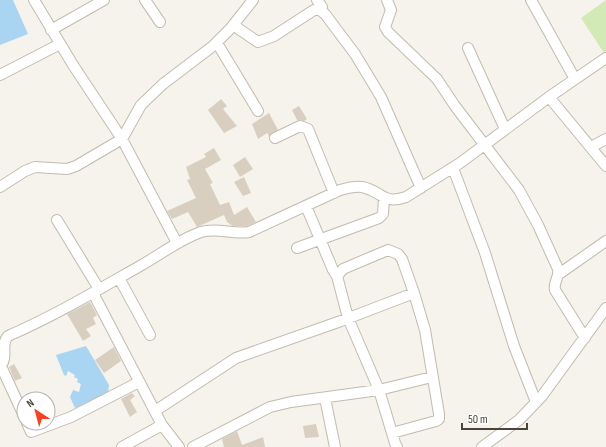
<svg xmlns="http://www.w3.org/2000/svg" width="606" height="447" font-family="'Sofia Sans Condensed',sans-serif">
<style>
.green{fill:#d2eab5}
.water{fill:#a9d4f2}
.building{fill:#d8cfc1}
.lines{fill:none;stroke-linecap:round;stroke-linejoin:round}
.street-casing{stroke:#c2bbae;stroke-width:12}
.street{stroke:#fff;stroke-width:10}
</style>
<rect width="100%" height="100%" fill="#f6f3ec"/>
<path class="green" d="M606,0V51L604,53L581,18Z"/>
<path class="water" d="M0,0H13L28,34L0,45Z
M86,346L109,385L108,393L75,408L70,397L73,390L79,392L81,384L77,382L78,379L74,377L75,375L68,371L66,376L64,375L56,355Z"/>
<path class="building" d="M221,99L227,106L223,109L237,126L224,133L208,110Z
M299,106L307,119L304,121L297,120L292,110Z
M269,113L278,130L269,136L267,133L258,139L252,124Z
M214,148L221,160L205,169L213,183L210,184L220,205L229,202L234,215L247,207L256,222L247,226H233L227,222L224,215L197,227L188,212L172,219L167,211L196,198L187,180L190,179L186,167L206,157L204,154Z
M245,157L253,169L240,177L233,165Z
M244,177L251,193L243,196L234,182Z
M90,302L97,315L93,318L96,324L86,329L91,336L83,341L67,314Z
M114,347L121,361L104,373L95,360Z
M14,364L22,378L15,381L9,367Z
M132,393L135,396L130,400L137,412L130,417L121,399Z
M316,424L319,437L305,438L303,426Z
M237,431L242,445L263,437L265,447H224L222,439Z"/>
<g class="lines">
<g class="street-casing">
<path id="street" d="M34,0L73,65L122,139L177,243
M145,0L160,22
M317,0L322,7
M387,0L391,10L385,27L388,32L437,79L455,106L519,190L538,225L558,269C560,277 553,282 555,290L585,338
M531,0L575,79
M233,25L258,42L274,36L314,10H320L325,14L355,54L381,97L421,188
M51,30L104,0
M217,43L258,111
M468,48L505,129
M0,75L60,44
M549,97L606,166
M275,138L300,126L308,129L334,193
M591,147L606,139
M453,168L485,253L514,346L536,402
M0,187L25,171L35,167L67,169L76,166L122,139L141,105L163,84L213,46L230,29L253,0
M306,206L333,270L337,276
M57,220L99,289
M297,248L379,218L383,214L384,198
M559,274L606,241
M119,278L150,335
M93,293L162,425L179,447
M1,366L24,416
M0,367C9,357 0,344 8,336C54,316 96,291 140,266C160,255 180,239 201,232C218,227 233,235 249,232L340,190C347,188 354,186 362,187C382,191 383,205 406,197L460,163L549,97L606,58
M325,398L335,447
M155,411L236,358L341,321L414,293
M27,423L31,432L71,417L139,382
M392,433L436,421L439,419V414L425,330L414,293L402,259L398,254L388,250L343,269L337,276L348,318L379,390L395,443L397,447
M122,447L162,425
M193,447L270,407L291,402L379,390L432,377
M482,447L519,420L542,396L606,308"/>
</g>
<use href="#street" class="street"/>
</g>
<g transform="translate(36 411) rotate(324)"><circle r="19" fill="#ffffff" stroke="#b7b4b0"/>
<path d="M0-3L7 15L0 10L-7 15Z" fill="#fc3f1d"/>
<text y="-6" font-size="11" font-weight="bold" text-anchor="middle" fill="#4b4439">N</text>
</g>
<path d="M462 423v6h65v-6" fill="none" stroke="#4b4439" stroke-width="2"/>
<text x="468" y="423" font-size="12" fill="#4b4439" stroke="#ffffff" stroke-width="3" paint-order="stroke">50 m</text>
</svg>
